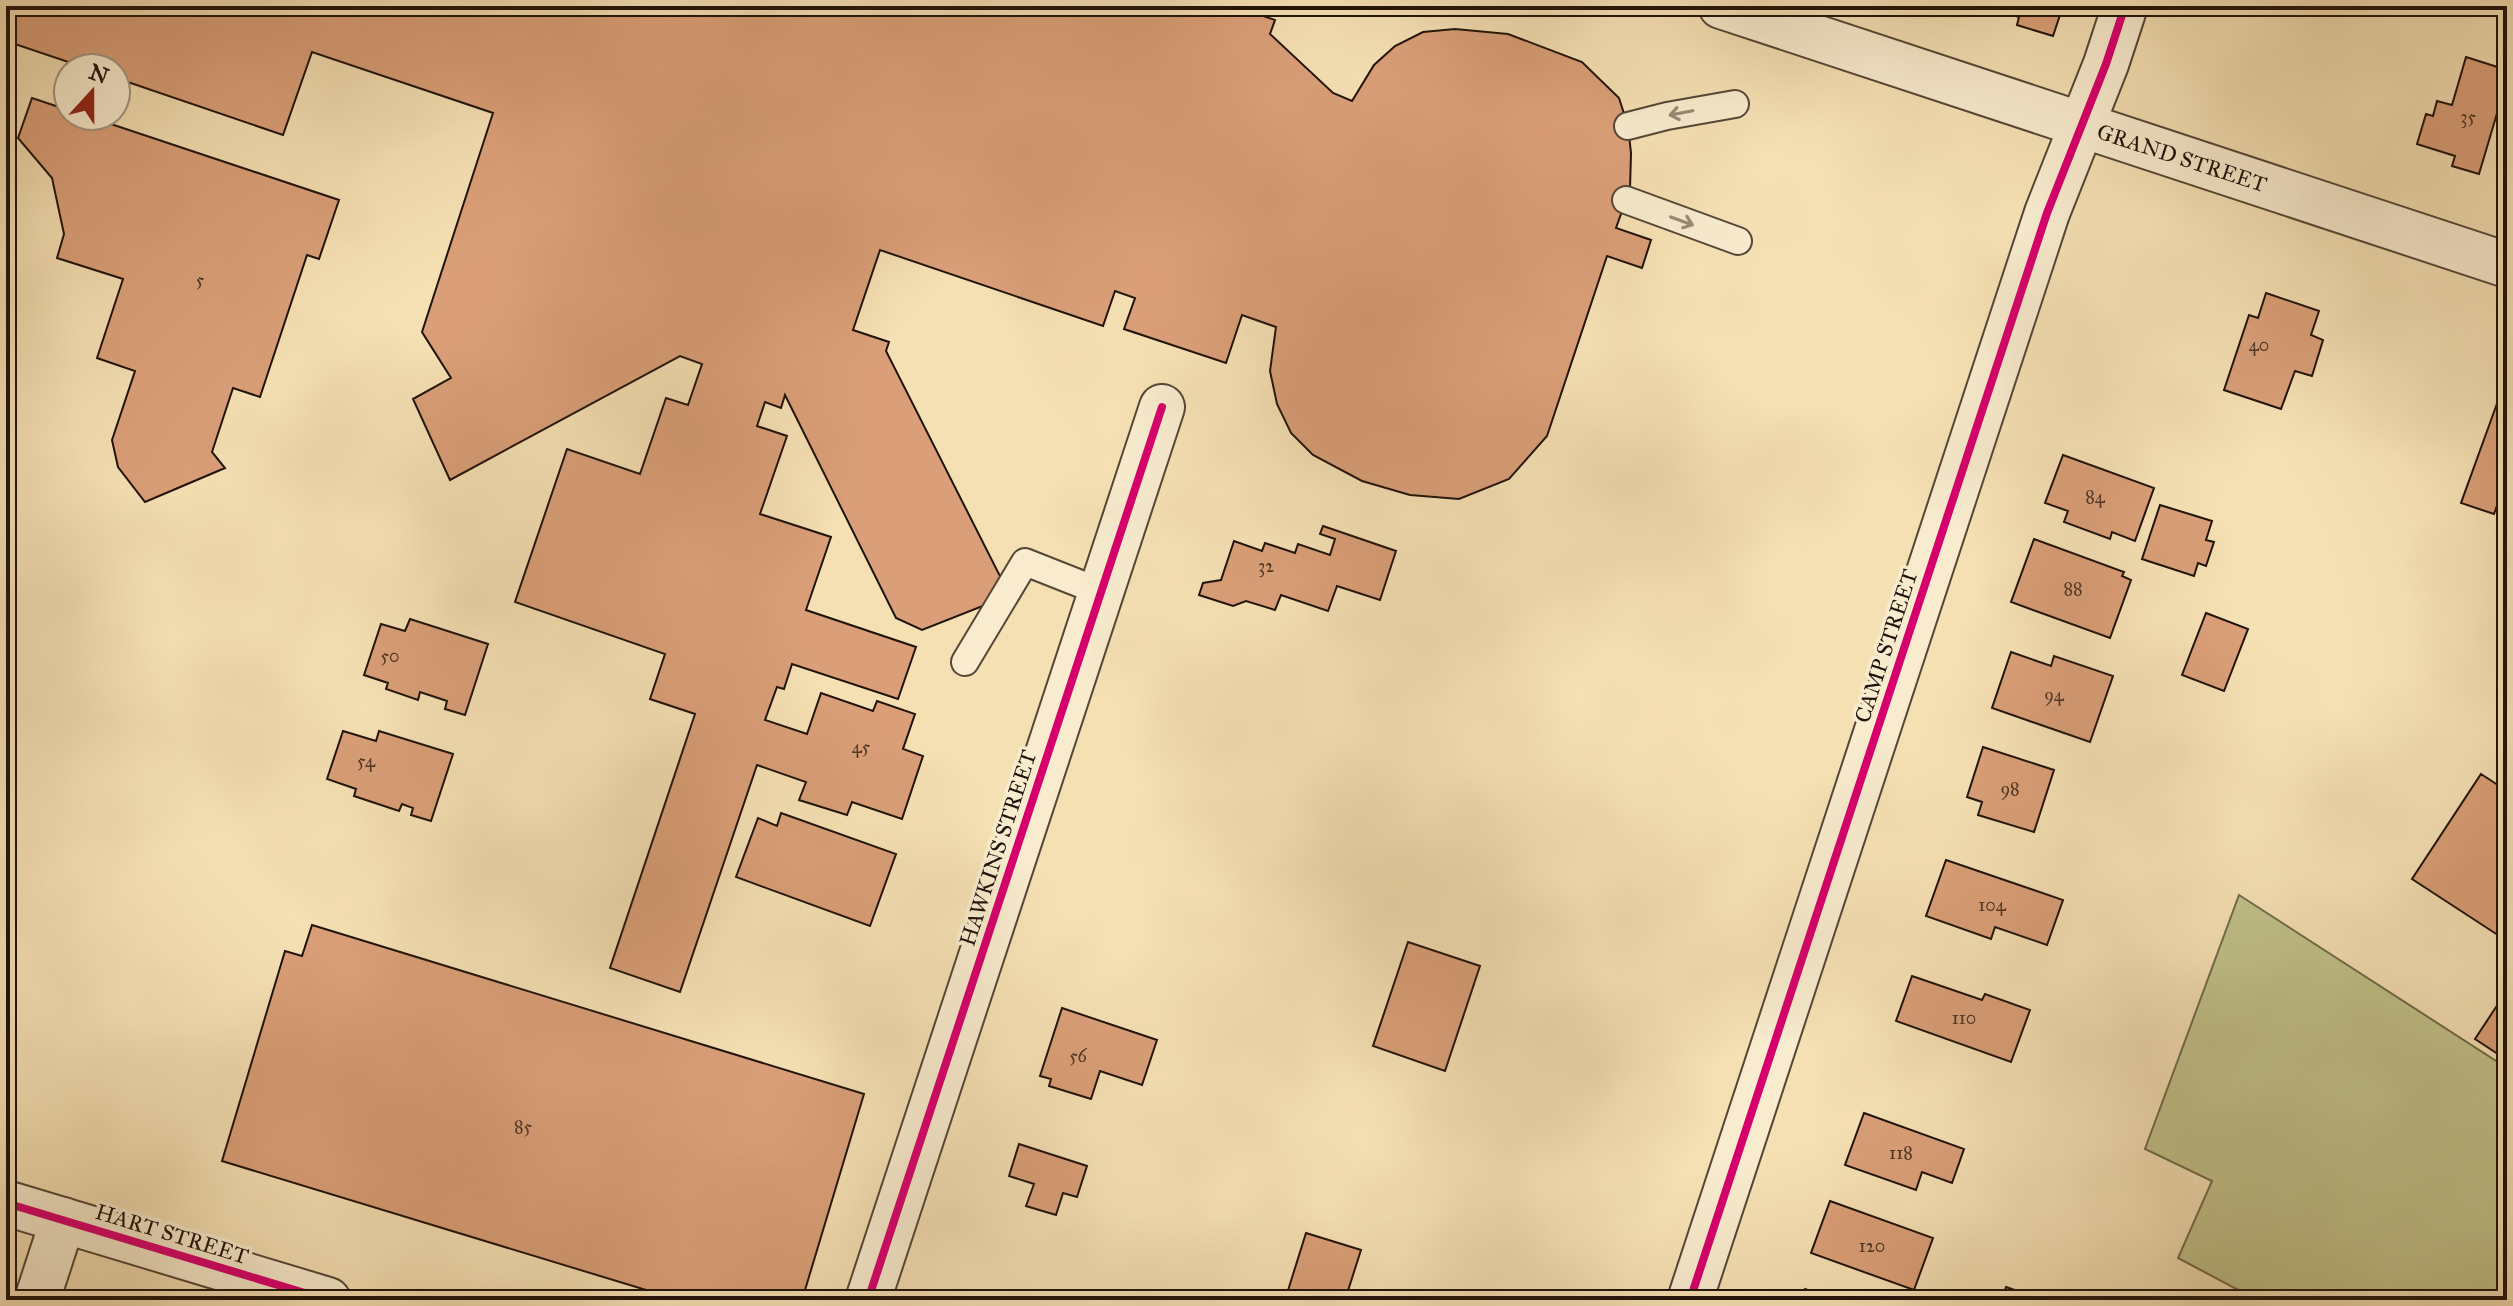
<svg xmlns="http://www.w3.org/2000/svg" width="2513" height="1306" font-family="'IM FELL Great Primer',serif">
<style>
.green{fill:#c1c18a;stroke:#706a4a;stroke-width:2}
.building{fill:#da9f78;stroke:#20130b;stroke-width:2}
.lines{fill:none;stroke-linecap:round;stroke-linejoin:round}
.service-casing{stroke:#554635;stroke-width:30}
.minor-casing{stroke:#554635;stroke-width:48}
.tertiary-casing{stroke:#554635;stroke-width:48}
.service{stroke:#f8ebce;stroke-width:26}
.minor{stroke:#f8ebce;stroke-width:44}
.tertiary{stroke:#f8ebce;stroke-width:44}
.cycleway-casing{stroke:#f8ebce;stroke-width:13}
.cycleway{stroke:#d6006c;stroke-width:8}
.oneway{stroke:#978a76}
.labels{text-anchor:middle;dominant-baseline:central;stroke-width:7;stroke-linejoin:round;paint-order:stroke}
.number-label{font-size:18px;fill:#4e3626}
.street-label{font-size:22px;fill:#20130b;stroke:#f8ebce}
</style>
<rect width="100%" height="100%" fill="#f5e0b4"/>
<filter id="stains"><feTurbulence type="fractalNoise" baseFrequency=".0025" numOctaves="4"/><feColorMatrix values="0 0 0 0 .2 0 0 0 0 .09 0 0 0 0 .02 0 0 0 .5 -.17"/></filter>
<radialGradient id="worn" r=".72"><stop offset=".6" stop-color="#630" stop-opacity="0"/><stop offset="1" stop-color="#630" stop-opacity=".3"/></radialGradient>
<path class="green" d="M2239,895L2507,1068V1300H2257L2178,1258L2212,1181L2145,1149Z"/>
<path class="building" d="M6,6H1234L1275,20L1270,34L1333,93L1352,101L1374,65L1395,46L1423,32L1455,29L1508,34L1582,62L1619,98L1628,126L1631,153L1630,189L1616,228L1651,240L1642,268L1607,256L1547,436L1509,479L1459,499L1410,495L1362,481L1313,455L1291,433L1277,404L1270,371L1276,327L1242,315L1226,363L1124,329L1135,298L1115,291L1103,326L880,250L853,330L889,342L886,351L1003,582L998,600L922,630L896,618L785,395L781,408L765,402L757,426L787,436L760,514L831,537L806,610L916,647L898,699L792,664L784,689L777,687L765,720L807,734L821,693L873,711L877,701L915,714L903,749L923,756L902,819L852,802L847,815L799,800L806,782L757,765L680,992L610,968L695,714L650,699L665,654L515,602L567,449L640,474L666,398L688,405L702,364L680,356L450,480L413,399L451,378L422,332L493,113L312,52L283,135L116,78V68H86L6,41Z
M1982,6H2063L2053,36L2017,25L2019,17Z
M2466,57L2507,70V113L2498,110L2479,174L2452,166L2455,156L2417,144L2426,114L2433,116L2437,101L2452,105Z
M32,98L68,110V116H87L339,200L319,259L307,255L260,397L233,388L212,452L225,468L145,502L118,467L112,440L135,371L97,358L123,279L57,258L64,234L52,178L18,138Z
M2266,293L2319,311L2311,335L2323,340L2312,376L2295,371L2281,409L2224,390L2249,315L2258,318Z
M2507,376V478L2494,514L2461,503Z
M2063,455L2154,488L2135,541L2112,532L2110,539L2064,522L2068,511L2045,503Z
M2160,505L2212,521L2206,540L2214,542L2206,566L2198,563L2194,576L2142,559Z
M1323,526L1396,551L1380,600L1337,586L1328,611L1281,595L1275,610L1246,601L1233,606L1199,595L1203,583L1221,580L1234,541L1262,551L1265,543L1295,553L1298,544L1330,555L1335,539L1320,534Z
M2034,539L2124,572L2122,576L2131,580L2110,638L2011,602Z
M2206,613L2248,629L2224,691L2182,675Z
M410,619L488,644L465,715L445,709L447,701L420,692L418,700L386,689L388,683L364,675L381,624L405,631Z
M2011,652L2051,666L2054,656L2113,676L2090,742L1992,708Z
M343,731L376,741L379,731L453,754L431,821L411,815L413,808L402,804L399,811L354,796L356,789L327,779Z
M1983,747L2054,770L2034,832L1978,815L1982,802L1967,797Z
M2481,774L2507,791V941L2412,879Z
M781,813L896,854L870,926L736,877L758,818L777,826Z
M1946,860L2063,900L2047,945L1995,927L1991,939L1926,916Z
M312,925L864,1094L802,1300L777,1292L774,1300H679L222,1161L285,951L302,956Z
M1408,942L1480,966L1445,1071L1373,1046Z
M1912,976L1982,1000L1985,994L2030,1010L2011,1062L1896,1021Z
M2502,998L2507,1001V1060L2475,1039Z
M1062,1008L1157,1040L1142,1085L1100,1071L1091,1099L1049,1086L1051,1079L1040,1076Z
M1864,1113L1964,1149L1952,1183L1922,1172L1916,1190L1845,1165Z
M1019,1144L1087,1166L1077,1197L1063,1193L1056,1215L1026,1206L1034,1184L1009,1176Z
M1830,1201L1933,1238L1914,1290L1811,1253Z
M1306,1233L1361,1250L1345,1300H1285Z
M2006,1287L2044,1300H2002Z
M1805,1289L1834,1300H1801Z"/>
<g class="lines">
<g class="service-casing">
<path id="service" d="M1628,126L1667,116L1735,104
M1626,200L1738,241
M965,662L1025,562L1101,592"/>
</g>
<g class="minor-casing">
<path id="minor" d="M1721,6L2507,265
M37,1300L63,1220
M868,1300L1162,407
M1690,1300L2047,213L2106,64L2125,6"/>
</g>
<g class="tertiary-casing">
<path id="tertiary" d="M6,1203L328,1300"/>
</g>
<use href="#service" class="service"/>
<use href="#minor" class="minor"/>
<use href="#tertiary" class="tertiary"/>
<g class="cycleway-casing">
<path id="cycleway" d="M6,1203L328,1300
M868,1300L1162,407
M1690,1300L2047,213L2106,64L2125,6"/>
</g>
<use href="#cycleway" class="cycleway"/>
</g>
<defs><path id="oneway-shaft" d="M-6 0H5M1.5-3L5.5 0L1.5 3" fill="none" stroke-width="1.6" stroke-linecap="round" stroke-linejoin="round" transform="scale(2)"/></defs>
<g class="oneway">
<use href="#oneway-shaft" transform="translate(1681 113) rotate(169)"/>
<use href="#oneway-shaft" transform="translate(1682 221) rotate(20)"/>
</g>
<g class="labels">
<g class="number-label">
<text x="2468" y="117">35</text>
<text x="200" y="280">5</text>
<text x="2259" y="345">40</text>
<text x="2095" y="497">84</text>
<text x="1266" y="566">32</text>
<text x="2073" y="589">88</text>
<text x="390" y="656">50</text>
<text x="2054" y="695">94</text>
<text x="861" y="747">45</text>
<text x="366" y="761">54</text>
<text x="2010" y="789">98</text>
<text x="1992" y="905">104</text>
<text x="1964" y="1018">110</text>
<text x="1078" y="1056">56</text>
<text x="523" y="1127">85</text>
<text x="1901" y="1153">118</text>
<text x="1872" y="1246">120</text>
</g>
<g class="street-label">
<text transform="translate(2182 158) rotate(18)">GRAND STREET</text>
<text transform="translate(1886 646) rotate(-72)">CAMP STREET</text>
<text transform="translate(998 848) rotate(-72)">HAWKINS STREET</text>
<text transform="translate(172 1234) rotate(17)">HART STREET</text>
</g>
</g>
<rect width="2513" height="1306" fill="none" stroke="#f5e0b4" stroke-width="32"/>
<rect x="8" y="8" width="2497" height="1290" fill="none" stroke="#20130b" stroke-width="4"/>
<rect x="16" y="16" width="2481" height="1274" fill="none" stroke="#20130b" stroke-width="2"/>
<g transform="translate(92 92) rotate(21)"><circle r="38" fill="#f8ebce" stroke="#a29580" stroke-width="2"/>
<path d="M0-6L14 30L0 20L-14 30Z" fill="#8f2418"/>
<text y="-12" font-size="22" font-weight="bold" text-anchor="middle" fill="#20130b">N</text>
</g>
<rect width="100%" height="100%" filter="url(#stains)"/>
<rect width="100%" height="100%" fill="url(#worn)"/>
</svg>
